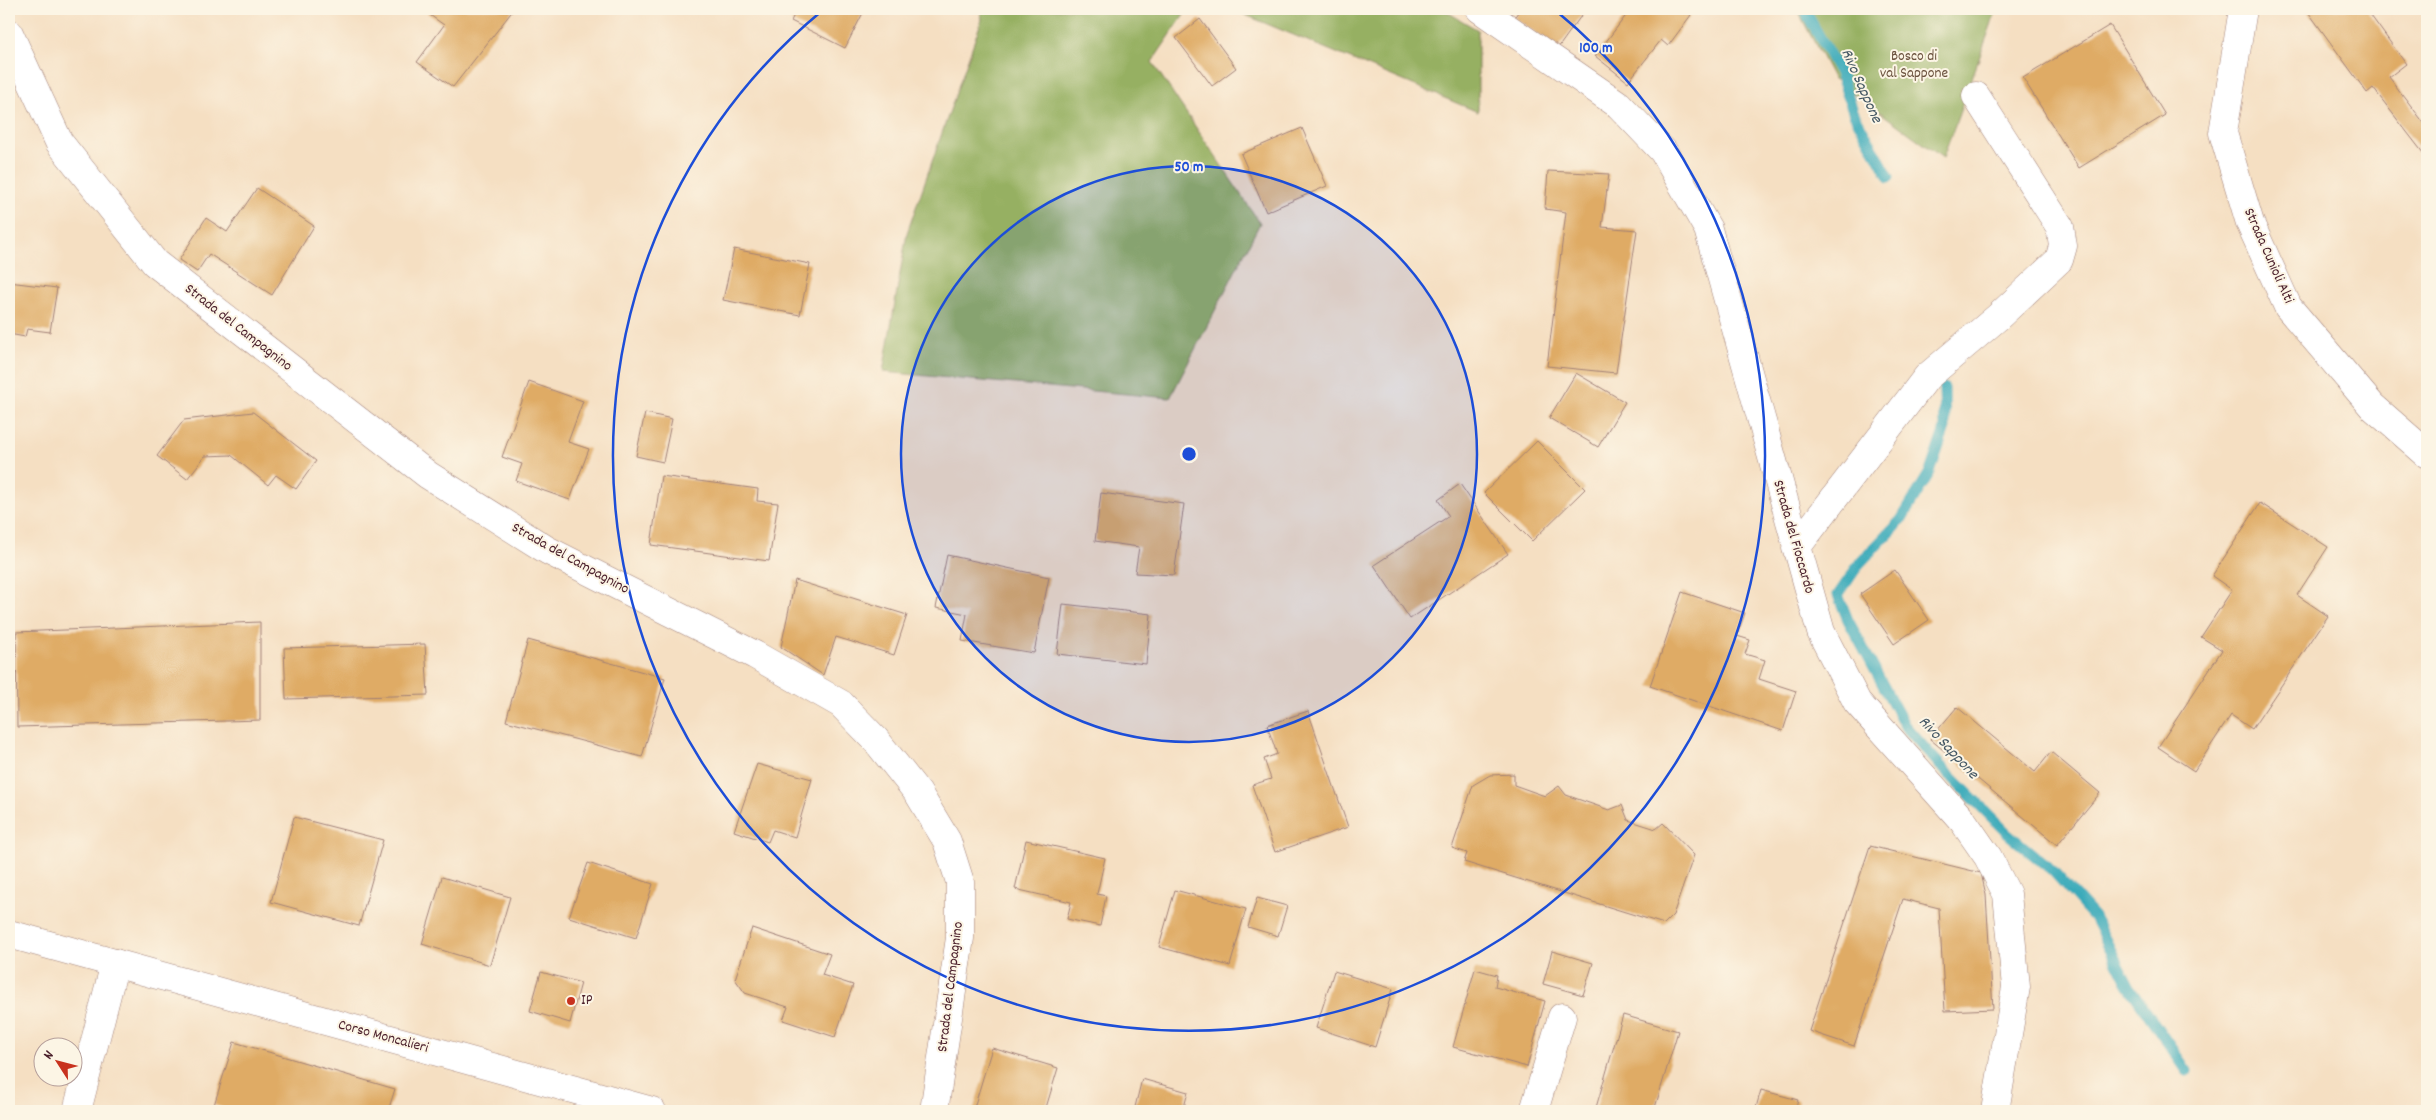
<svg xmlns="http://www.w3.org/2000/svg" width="2436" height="1120" font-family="Dekko,sans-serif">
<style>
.forest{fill:#96b062;stroke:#706846}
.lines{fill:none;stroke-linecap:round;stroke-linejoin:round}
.stream{stroke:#3baaba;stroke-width:11}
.building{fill:#dfab65}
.minor-casing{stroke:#a07f76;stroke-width:29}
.secondary-casing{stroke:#a07f76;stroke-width:29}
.minor{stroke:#fff;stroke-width:28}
.secondary{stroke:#fff;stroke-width:28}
.ring{fill:none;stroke:#1d4ed8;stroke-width:2.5}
.poi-dot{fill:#c8321e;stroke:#fcf5e5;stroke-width:2}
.labels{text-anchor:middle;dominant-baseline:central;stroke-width:4;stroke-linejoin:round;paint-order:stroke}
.park-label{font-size:15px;fill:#6c533f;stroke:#fcf5e5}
.street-label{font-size:15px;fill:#4a1f2b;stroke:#fcf5e5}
.poi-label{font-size:15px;fill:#4a1f2b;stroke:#fcf5e5;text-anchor:start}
.water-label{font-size:16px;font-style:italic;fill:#445764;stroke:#fcf5e5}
.centre{fill:#1d4ed8;stroke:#fcf5e5;stroke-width:2.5}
.ring-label{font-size:15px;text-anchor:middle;font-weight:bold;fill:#1d4ed8;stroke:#fcf5e5;stroke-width:4;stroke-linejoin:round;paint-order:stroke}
</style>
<rect width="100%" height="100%" fill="#fcf5e5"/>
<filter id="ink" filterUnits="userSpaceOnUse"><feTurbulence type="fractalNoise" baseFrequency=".02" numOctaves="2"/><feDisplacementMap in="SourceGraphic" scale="10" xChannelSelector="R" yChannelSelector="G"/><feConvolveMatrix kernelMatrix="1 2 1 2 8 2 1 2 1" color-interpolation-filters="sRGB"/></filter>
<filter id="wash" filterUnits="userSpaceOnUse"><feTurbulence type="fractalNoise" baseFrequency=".0096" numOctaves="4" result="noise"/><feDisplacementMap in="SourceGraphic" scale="20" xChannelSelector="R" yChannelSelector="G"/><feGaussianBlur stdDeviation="1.12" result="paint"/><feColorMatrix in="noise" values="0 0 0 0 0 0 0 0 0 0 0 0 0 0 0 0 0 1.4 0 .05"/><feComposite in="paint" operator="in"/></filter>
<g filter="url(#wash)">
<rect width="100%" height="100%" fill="#f5dfc2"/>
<path class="forest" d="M980,9H1188L1152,62L1260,223L1170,398L883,372L907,233L982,19Z
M1231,9H1442L1478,30V112Z
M1797,9H1997L1943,158L1833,78Z"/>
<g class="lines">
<path class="stream" d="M1804,9L1840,73L1854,114L1889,177
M1944,388L1945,428L1930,472L1901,520L1859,564L1838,595L1848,620L1905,726L1940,765L2007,833L2053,871L2094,917L2130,988L2187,1071"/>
</g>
<g id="blocks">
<path class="building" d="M431,9H514L453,87L417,62L444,25L427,13Z
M797,9H865L845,48L791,21Z
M1520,9H1586L1558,48L1514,18Z
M1631,9H1683L1691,15L1668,46L1661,40L1628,82L1595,56Z
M2306,9H2366L2406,64L2389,77L2427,127V158L2373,88L2367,93Z
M1200,19L1236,68L1212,86L1176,38Z
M2110,25L2165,115L2079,168L2023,78Z
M1302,128L1327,186L1266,212L1241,154Z
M1548,171L1609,174L1602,227L1637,230L1616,373L1547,366L1566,212L1545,209Z
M257,188L314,226L272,295L209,254L197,272L179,260L206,218L227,232Z
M734,249L810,264L800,315L723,300Z
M9,282L57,288L50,332L27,329L25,337L9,334Z
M1576,373L1625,402L1598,447L1549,418Z
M529,382L583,401L568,442L589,449L570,500L516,481L522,464L502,457Z
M253,412L316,461L296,489L276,475L268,485L231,455L205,456L187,479L157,456L184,420Z
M645,413L672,419L663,462L636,456Z
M1537,441L1585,489L1532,541L1484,493Z
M661,476L758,489L757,501L778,503L769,561L651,545Z
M1460,484L1508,554L1410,619L1374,565L1449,516L1438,500Z
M1101,493L1184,504L1174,575L1135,573L1139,547L1095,541Z
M2260,503L2328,547L2297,595L2328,616L2252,729L2231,715L2194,771L2158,747L2222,650L2201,637L2232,590L2212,576Z
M947,555L1049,577L1034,653L962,641L967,614L936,608Z
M1895,570L1929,620L1894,644L1860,594Z
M795,580L907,615L894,655L836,637L823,675L781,647Z
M1682,592L1745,613L1737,636L1750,640L1745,654L1765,660L1759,679L1796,691L1783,731L1650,686Z
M1063,604L1151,614L1146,664L1057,654Z
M260,622V720L17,727L16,632Z
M528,640L665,678L642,757L506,721Z
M425,644L428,695L286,699L284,648Z
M1957,707L2035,772L2051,752L2100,793L2057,845L1930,739Z
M1308,711L1348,827L1275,852L1252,785L1271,779L1264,759L1277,754L1267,725Z
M757,764L812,779L795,837L773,830L768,842L734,831Z
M1514,774V785L1545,796L1559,786L1566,795L1609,810L1622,805L1628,820L1656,829L1663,823L1694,855L1673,915L1664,924L1464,862L1467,853L1452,848L1473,785L1490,775Z
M294,817L383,840L359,926L271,902Z
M1026,840L1105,858L1097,894L1106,896L1100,926L1067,919L1071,902L1015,889Z
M1870,846L1981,873L1986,895L1993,1009L1945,1011L1939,908L1903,899L1854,1046L1809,1031Z
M588,863L653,884L636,938L569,917Z
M442,877L510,897L490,965L422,944Z
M1175,890L1246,909L1230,966L1159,947Z
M1257,898L1287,906L1278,936L1248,927Z
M752,928L830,954L822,975L853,985L835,1037L783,1020L788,1007L745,993L735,979Z
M1552,951L1593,963L1583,995L1543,984Z
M1475,969L1497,975L1495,987L1545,1001L1527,1067L1453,1047Z
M1334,971L1393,989L1375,1047L1316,1028Z
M541,972L581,983L570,1023L530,1011Z
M1623,1015L1678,1031L1654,1111H1595Z
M234,1042L395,1089L388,1111H234L214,1105Z
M992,1048L1058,1068L1045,1111H973Z
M1142,1079L1188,1092L1183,1111H1134Z
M1761,1090L1798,1100L1795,1111H1755Z"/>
</g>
</g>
<g filter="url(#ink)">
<use href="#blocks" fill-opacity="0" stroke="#a07f76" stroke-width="1"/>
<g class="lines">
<g class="minor-casing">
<path id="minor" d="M1480,9L1619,105L1663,151L1708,229L1821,632L1857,702L1963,821L1988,857L2007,894L2016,987L1995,1111
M2243,9L2223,133L2250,223L2288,307L2372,406L2427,454
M9,33L59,142L155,263L428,475L547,550L755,655L841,704L875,739L918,793L947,841L960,882V938L934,1111
M1796,548L1927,377L1998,317L2059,260L2063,246L2060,227L1976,96
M77,1111L115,963
M1534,1111L1562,1017"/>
</g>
<g class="secondary-casing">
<path id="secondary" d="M9,934L652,1111"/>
</g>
<use href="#minor" class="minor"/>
<use href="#secondary" class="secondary"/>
</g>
</g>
<circle cx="1189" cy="454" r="288" fill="#1d4ed8" fill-opacity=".12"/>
<g class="ring">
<circle cx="1189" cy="454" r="288"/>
<path d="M1555 10A576 576 0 1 1 823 10"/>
</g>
<circle class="poi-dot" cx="571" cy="1001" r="5"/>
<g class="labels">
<g class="park-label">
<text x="1914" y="57">Bosco di<tspan x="1914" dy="17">val Sappone</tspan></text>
</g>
<g class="street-label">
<text transform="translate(2268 256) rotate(66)">Strada Cunioli Alti</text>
<text transform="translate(238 328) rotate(38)">Strada del Campagnino</text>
<text transform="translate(1793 537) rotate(74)">Strada del Fioccardo</text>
<text transform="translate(570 559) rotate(29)">Strada del Campagnino</text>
<text transform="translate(951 987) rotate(-83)">Strada del Campagnino</text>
<text transform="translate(383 1037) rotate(15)">Corso Moncalieri</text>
</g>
<g class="poi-label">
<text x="581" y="1001">IP</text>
</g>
<g class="water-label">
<text transform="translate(1861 86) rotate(66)">Rivo Sappone</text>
<text transform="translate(1948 748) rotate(47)">Rivo Sappone</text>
</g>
</g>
<circle cx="1189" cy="454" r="8" class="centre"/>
<g class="ring-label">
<text x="1596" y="52">100 m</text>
<text x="1189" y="171">50 m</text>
</g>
<rect width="2436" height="1120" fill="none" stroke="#fcf5e5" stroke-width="30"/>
<g transform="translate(58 1062) rotate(306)"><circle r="24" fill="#fcf5e5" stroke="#b59f9b"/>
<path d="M0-4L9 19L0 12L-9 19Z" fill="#c8321e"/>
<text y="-8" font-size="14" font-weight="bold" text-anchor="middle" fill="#4a1f2b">N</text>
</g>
</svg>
